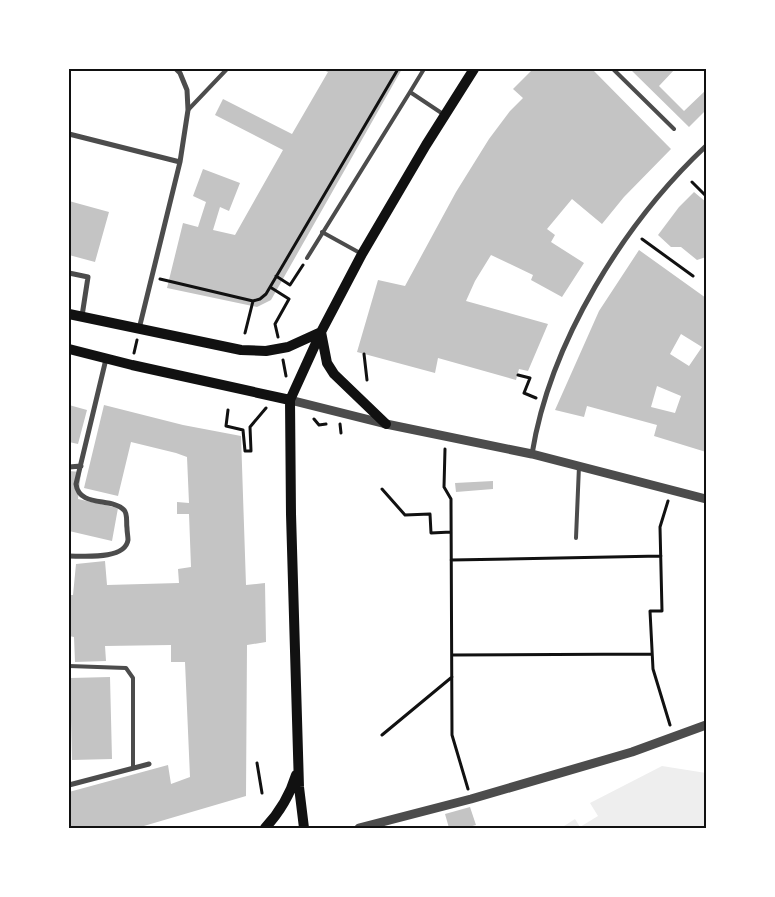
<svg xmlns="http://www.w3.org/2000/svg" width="775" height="897" font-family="Ubuntu,sans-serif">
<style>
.green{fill:#eee}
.building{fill:#c4c4c4;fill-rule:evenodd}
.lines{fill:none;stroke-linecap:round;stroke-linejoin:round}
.path{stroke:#111;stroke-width:3}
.service{stroke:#4c4c4c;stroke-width:4}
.minor{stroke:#4c4c4c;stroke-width:5}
.tertiary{stroke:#4c4c4c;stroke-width:9}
.secondary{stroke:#111;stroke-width:10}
.neatline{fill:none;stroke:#111;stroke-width:2}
</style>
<rect width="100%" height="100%" fill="#fff"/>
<path class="green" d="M662,766L706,773V828H561L575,819L580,827L598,816L590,803Z"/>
<path class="building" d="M321,69H402L271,300L257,307L167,288L183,223L198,227L206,202L193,196L203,169L240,183L229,211L220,207L213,230L235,235L283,150L215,115L223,99L292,134L328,72Z
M533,69H592L671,149L624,197L602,224L572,199L547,229L555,235L551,242L584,263L562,297L531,280L533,275L491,255L475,281L466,301L548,324L528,371L519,369L516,380L438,358L435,373L357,352L378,280L405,286L456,192L489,139L510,111L523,98L513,89Z
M630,69H675L659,86L684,111L706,90V110L689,127Z
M694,192L706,202V257L697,260L681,247H671L658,235L679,207Z
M69,201L109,212L95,262L69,255Z
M639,250L706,298V452L654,436L657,425L587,406L584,417L555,410L599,311ZM681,334L702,347L689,366L670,354ZM657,386L681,396L675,413L651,407Z
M69,405L87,410L78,444L69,442Z
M104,405L183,425L241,436L246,585L265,583L266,642L247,645L246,796L137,828H69V792L168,765L171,784L190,777L185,662H171V645L105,646L106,661L75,662L74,637L69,636V595H73L76,564L105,561L107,585L179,583L178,569L191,567L189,514H177V502L189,503L187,457L176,453L131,442L118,496L84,488Z
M69,471L81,472L78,499L118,508L112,541L69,531Z
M493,481V489L456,492L455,483Z
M110,677L112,759L72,760L70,678Z
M470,807L476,825L465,828H449L445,814Z"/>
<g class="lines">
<path class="path" d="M692,182L706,196
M642,239L693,276
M276,276L290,285L303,265
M160,279L253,301L260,299L266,294L398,69
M270,287L289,299L275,324L278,337
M245,333L253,301
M134,353L137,340
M364,354L367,380
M283,360L286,376
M518,375L530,378L524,393L536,398
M228,410L226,426L243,430L245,451H251L250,427L266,408
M314,419L319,425L326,424
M340,424L341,433
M445,449L444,487L451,499L452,735L468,789
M382,489L405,515L430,514L431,533L451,532
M668,501L660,527L662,611H650L653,669L670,725
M451,560L661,556
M452,655L651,654
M382,735L452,677
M257,763L262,793"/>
<path class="service" d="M613,69L674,129
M410,92L424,69
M188,110L227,69
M322,232L360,253
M307,258L410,92L443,114
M576,538L579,466
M69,666L126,668L133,678V768"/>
<path class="minor" d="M69,134L180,162
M69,273L88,277L82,316
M139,329L180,162L188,110L187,90L180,73L176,69
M532,454C550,342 624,223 706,146
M69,467L81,466
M69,556C84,556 125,560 128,540C128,536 127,532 127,528C126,522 128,514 124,510C112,497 79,508 76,484L106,359
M69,785L149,764"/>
<path class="tertiary" d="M290,400L386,424L532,454L706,499
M359,828L471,799L632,752L706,725"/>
<path class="secondary" d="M69,314L241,350L266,351L288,347L321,332
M321,332L327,363L334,374L386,424
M69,349L132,365L290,400
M265,828C279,813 290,795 296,775
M304,828L299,787L291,514L290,400L321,332L362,254L426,145L474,69"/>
</g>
<rect width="775" height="897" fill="none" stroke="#ffffff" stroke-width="140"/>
<rect x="70" y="70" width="635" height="757" class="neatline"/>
</svg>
